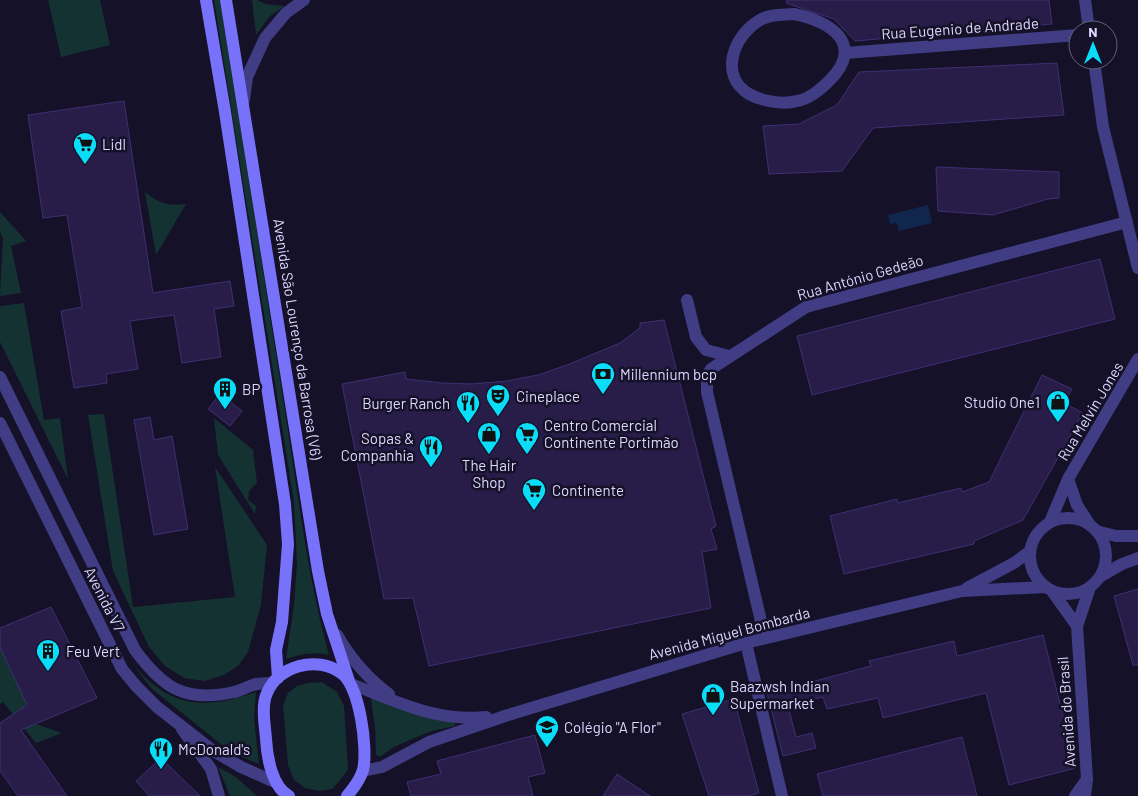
<svg xmlns="http://www.w3.org/2000/svg" width="1138" height="796" font-family="Barlow,sans-serif">
<style>
.green{fill:#143231}
.water{fill:#10264c}
.building{fill:#271d48;stroke:#3e3073}
.lines{fill:none;stroke-linecap:round;stroke-linejoin:round}
.minor{stroke:#413d85;stroke-width:12}
.tertiary{stroke:#413d85;stroke-width:12}
.secondary{stroke:#7872fb;stroke-width:12}
.labels{text-anchor:middle;dominant-baseline:central;stroke-width:5;stroke-linejoin:round;paint-order:stroke}
.street-label{font-size:15px;fill:#ddd8fe;stroke:#151128}
.poi-label{font-size:15px;fill:#ddd8fe;stroke:#151128;text-anchor:start}
</style>
<rect width="100%" height="100%" fill="#151128"/>
<path class="green" d="M48,0H100L110,45L61,57Z
M214,0H220C242,133 262,266 283,399C297,485 306,571 329,655C313,652 301,654 286,659L294,605L297,564L294,502Z
M252,0H257L265,4L285,6L270,16L256,35Z
M145,192C160,204 167,206 186,204L156,255Z
M0,212L26,241L11,246L21,293L0,296L3,239L0,232Z
M24,303L44,420L60,418L68,479L0,342V306Z
M104,414L133,607L235,597L215,467L267,545L261,605L248,652L238,666L224,675L204,681L184,678L165,666L149,647L113,571L88,415Z
M214,418L253,450L257,483L249,491L248,500L256,506L255,514L218,455Z
M0,647L36,724L62,733L36,743L3,702L0,704Z
M132,663C139,671 146,679 154,685C186,711 221,704 256,692L254,718L259,764L235,754L217,741L151,688Z
M322,682L337,692L344,706L348,769L342,778L332,789L319,791L305,788L294,780L288,765L283,705L288,693L297,686L308,683Z
M373,696C399,710 425,718 455,723V726L432,731L412,739L394,747L381,756H378L376,754L375,727L371,699Z
M218,767L236,777L257,796H230Z"/>
<path class="water" d="M928,205L932,223L899,231L897,223L890,224L888,215Z"/>
<path class="building" d="M787,0H1049L1052,24L855,41L834,19L786,3Z
M1057,63L1064,115L873,128L842,171L769,174L763,126L799,124L837,105L859,72Z
M124,101L153,293L230,281L234,306L214,309L221,357L182,363L174,315L130,321L138,369L106,374L107,383L74,388L61,311L82,307L67,215L43,218L28,115Z
M936,167L1059,172V198L1048,199L993,215L938,211Z
M1100,259L1115,319L812,395L797,336Z
M664,320L716,526L711,529L717,549L702,552L711,608L429,666L413,598L384,599L342,384L405,372L406,379L443,383L471,384L507,381L538,375L567,365L620,343L640,328V323Z
M1042,375L1072,389L1064,403L1083,413L1023,520L974,541V544L844,574L830,516L897,499L898,503L961,488L962,492L989,482Z
M220,394L242,411L230,426L208,409Z
M150,417L154,440L172,436L188,529L154,535L134,420Z
M1138,589V665H1133L1114,596Z
M51,607L97,698L21,730L67,796H18L0,771V723L27,705L0,647V628Z
M1043,635L1076,768L1009,785L986,693L883,718L878,698L827,709L823,697L788,706L796,737L812,733L816,748L783,756L767,693L800,684V685L871,666L869,661L954,641L957,656Z
M734,699L759,793L749,796H709L682,714Z
M535,735L545,773L528,777L533,796H411L407,782L441,774L437,761Z
M962,737L977,796H823L817,774Z
M161,758L200,796H149L136,781Z
M617,774L650,796H603Z"/>
<g class="lines">
<path class="minor" d="M1085,0L1089,30
M794,14C831,21 866,45 829,81C821,89 809,99 797,101C783,105 761,101 749,94C718,75 734,35 760,20C770,14 782,15 794,14Z
M845,53L1078,35
M1094,60L1103,127L1138,268
M244,100L247,77L265,38L286,13L304,0
M687,300L696,337L706,350L729,356
M1068,479L1077,505L1090,525
M1050,522L1068,479L1138,359
M1052,591L1077,626
M1077,626L1090,587
M765,638L707,392V376L711,369L806,307L1127,222
M746,643L782,796
M182,729L211,769L219,796
M1075,796L1087,779"/>
<path class="tertiary" d="M0,377L135,650C163,688 185,703 234,692C241,691 246,687 253,685C259,683 266,683 272,683
M0,423L122,669L136,686L157,707L212,750L241,767L277,783
M1030 556a38 38 0 1 1 76 0a38 38 0 1 1-76 0Z
M1096,531L1116,536H1138
M1101,576L1122,564L1138,558
M967,588L1014,563L1029,552
M1077,626L1087,779L1085,796
M337,635C351,659 367,678 389,694
M351,684C396,701 435,722 486,717
M363,771L382,767L429,742L508,715L746,643L962,591L1045,587"/>
<path class="secondary" d="M206,0L225,112L285,504L288,544L282,622L276,650L278,678
M226,0L318,571L327,614L349,681
M289,796C272,787 267,757 266,739C265,725 261,706 267,693C278,666 317,655 341,673C360,685 368,750 363,770C360,780 353,789 347,796"/>
</g>
<defs>
<g id="supermarket-pin" transform="scale(1.25)"><path d="M0 17L-7.5 6A9.5 9.5 0 1 1 7.5 6Z" fill="#0addf8" stroke="#151128"/><path d="M-6-5.5h2.5l.6 2H6L4.5 2H-2.5L-4.4-4H-6ZM-1.5 3.2a1.3 1.3 0 1 0 .1 0ZM3 3.2a1.3 1.3 0 1 0 .1 0Z" fill="#111"/></g>
<g id="bank-pin" transform="scale(1.25)"><path d="M0 17L-7.5 6A9.5 9.5 0 1 1 7.5 6Z" fill="#0addf8" stroke="#151128"/><path d="M-6-4H6V4H-6ZM0-2.3a2.3 2.3 0 1 0 0 4.6a2.3 2.3 0 1 0 0-4.6Z" fill="#111"/></g>
<g id="building-pin" transform="scale(1.25)"><path d="M0 17L-7.5 6A9.5 9.5 0 1 1 7.5 6Z" fill="#0addf8" stroke="#151128"/><path d="M-4-6H4V6H1V3H-1V6H-4ZM-2.5-4.3h1.7v1.8h-1.7ZM.8-4.3h1.7v1.8H.8ZM-2.5-1h1.7V.8h-1.7ZM.8-1h1.7V.8H.8Z" fill="#111"/></g>
<g id="theatre-pin" transform="scale(1.25)"><path d="M0 17L-7.5 6A9.5 9.5 0 1 1 7.5 6Z" fill="#0addf8" stroke="#151128"/><path d="M-5-5.5Q0-4 5-5.5V0Q5 5 0 6Q-5 5-5 0ZM-3.3-2.5H-1v1.5H-3.3ZM1-2.5H3.3v1.5H1ZM-2.8 1Q0 5.5 2.8 1Z" fill="#111"/></g>
<g id="shop-pin" transform="scale(1.25)"><path d="M0 17L-7.5 6A9.5 9.5 0 1 1 7.5 6Z" fill="#0addf8" stroke="#151128"/><path d="M-5-2.5h2.3a2.7 3.5 0 0 1 5.4 0H5L5.5 6h-11ZM-1.5-2.5h3a1.5 2.3 0 0 0-3 0Z" fill="#111"/></g>
<g id="restaurant-pin" transform="scale(1.25)"><path d="M0 17L-7.5 6A9.5 9.5 0 1 1 7.5 6Z" fill="#0addf8" stroke="#151128"/><path d="M-5-6h1v4h1v-4h1v4h1v-4h1v5L-1.5 .5V6h-2V.5L-5-1ZM5-6V6H3V1.5H1.5Q1.5-4 5-6Z" fill="#111"/></g>
<g id="school-pin" transform="scale(1.25)"><path d="M0 17L-7.5 6A9.5 9.5 0 1 1 7.5 6Z" fill="#0addf8" stroke="#151128"/><path d="M0-5L7-2L0 1L-7-2ZM-4 1L0 2.5L4 1V4Q0 6-4 4Z" fill="#111"/></g>
</defs>
<g fill-rule="evenodd">
<use href="#supermarket-pin" x="85" y="144"/>
<use href="#bank-pin" x="603" y="374"/>
<use href="#building-pin" x="225" y="389"/>
<use href="#theatre-pin" x="498" y="396"/>
<use href="#shop-pin" x="1058" y="402"/>
<use href="#restaurant-pin" x="468" y="403"/>
<use href="#shop-pin" x="489" y="434"/>
<use href="#supermarket-pin" x="527" y="434"/>
<use href="#restaurant-pin" x="431" y="447"/>
<use href="#supermarket-pin" x="534" y="490"/>
<use href="#building-pin" x="48" y="651"/>
<use href="#shop-pin" x="713" y="695"/>
<use href="#school-pin" x="547" y="727"/>
<use href="#restaurant-pin" x="161" y="749"/>
</g>
<g class="labels">
<g class="street-label">
<text transform="translate(960 28) rotate(-4)">Rua Eugenio de Andrade</text>
<text transform="translate(860 277) rotate(-16)">Rua António Gedeão</text>
<text transform="translate(298 339) rotate(81)">Avenida São Lourenço da Barrosa (V6)</text>
<text transform="translate(1090 411) rotate(-59)">Rua Melvin Jones</text>
<text transform="translate(105 599) rotate(63)">Avenida V7</text>
<text transform="translate(729 633) rotate(-15)">Avenida Miguel Bombarda</text>
<text transform="translate(1066 712) rotate(-94)">Avenida do Brasil</text>
</g>
<g class="poi-label">
<text x="102" y="144">Lidl</text>
<text x="620" y="374">Millennium bcp</text>
<text x="242" y="389">BP</text>
<text x="516" y="396">Cineplace</text>
<text x="1040" y="402" text-anchor="end">Studio One1</text>
<text x="450" y="403" text-anchor="end">Burger Ranch</text>
<text x="544" y="425">Centro Comercial<tspan x="544" dy="17">Continente Portimão</tspan></text>
<text x="414" y="438" text-anchor="end">Sopas &amp;<tspan x="414" dy="17">Companhia</tspan></text>
<text x="489" y="465" text-anchor="middle">The Hair<tspan x="489" dy="17">Shop</tspan></text>
<text x="552" y="490">Continente</text>
<text x="66" y="651">Feu Vert</text>
<text x="730" y="686">Baazwsh Indian<tspan x="730" dy="17">Supermarket</tspan></text>
<text x="564" y="727">Colégio "A Flor"</text>
<text x="178" y="749">McDonald's</text>
</g>
</g>
<g transform="translate(1093 45)"><circle r="24" fill="#151128" stroke="#65617e"/>
<path d="M0-4L9 19L0 12L-9 19Z" fill="#0addf8"/>
<text y="-8" font-size="14" font-weight="bold" text-anchor="middle" fill="#ddd8fe">N</text>
</g>
</svg>
